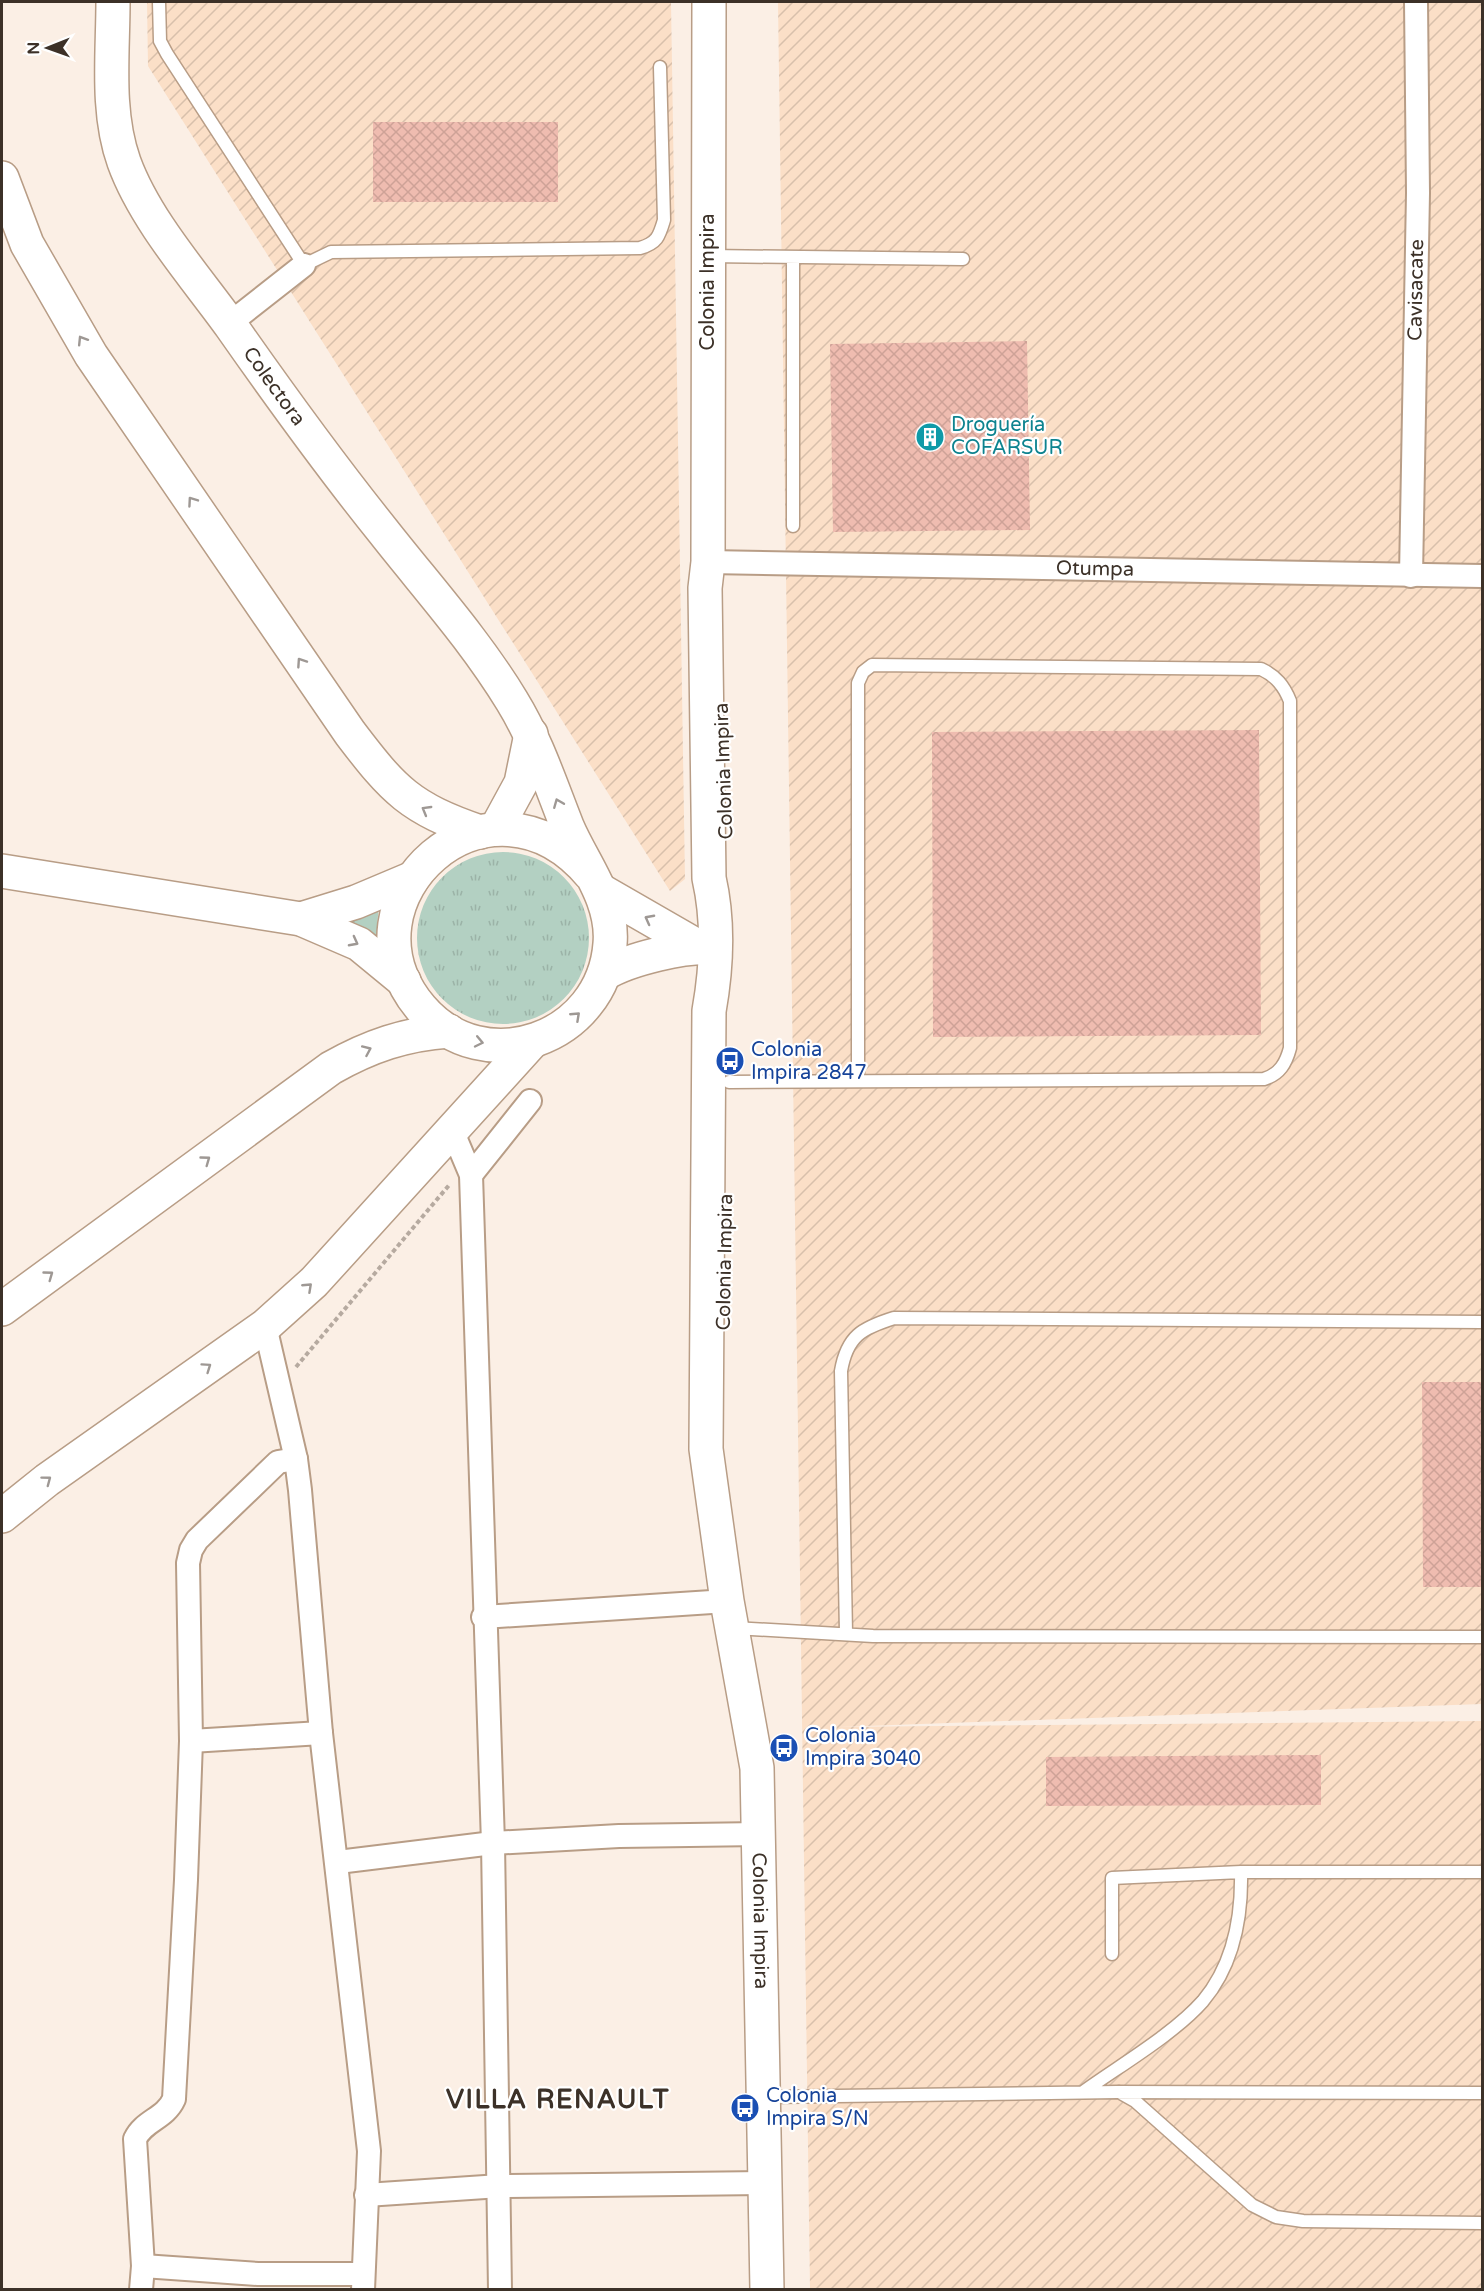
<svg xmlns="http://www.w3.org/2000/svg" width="1484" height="2291" font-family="'Varela Round',sans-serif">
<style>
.industrial{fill:url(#industrial-furrows)}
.grass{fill:url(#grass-tufts)}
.building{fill:url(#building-cross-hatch)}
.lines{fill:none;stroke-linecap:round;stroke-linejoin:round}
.lane-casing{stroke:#b89d86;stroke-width:15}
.street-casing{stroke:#b89d86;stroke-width:26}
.secondary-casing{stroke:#b89d86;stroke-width:36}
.highway-casing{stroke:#b89d86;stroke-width:36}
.path{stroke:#b6aaa0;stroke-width:4;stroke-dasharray:4.5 3;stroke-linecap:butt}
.lane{stroke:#fff;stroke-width:12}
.street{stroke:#fff;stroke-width:22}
.secondary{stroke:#fff;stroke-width:33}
.highway{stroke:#fff;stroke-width:33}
.oneway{stroke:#9e9894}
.labels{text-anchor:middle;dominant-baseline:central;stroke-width:4.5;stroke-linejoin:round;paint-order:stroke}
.street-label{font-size:20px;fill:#3c3128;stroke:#fff}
.culture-label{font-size:20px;fill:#0d838f;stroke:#fff;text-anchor:start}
.transit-label{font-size:20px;fill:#164399;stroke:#fff;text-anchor:start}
.district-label{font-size:26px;font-weight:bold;letter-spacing:1.5px;fill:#3c3128;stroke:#fff}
</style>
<defs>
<pattern id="industrial-furrows" width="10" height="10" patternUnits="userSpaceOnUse" patternTransform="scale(1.5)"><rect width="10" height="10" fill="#fbdfc7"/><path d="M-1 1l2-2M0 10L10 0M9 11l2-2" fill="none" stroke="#d8c0ab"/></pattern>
<pattern id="grass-tufts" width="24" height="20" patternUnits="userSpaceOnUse" patternTransform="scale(1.5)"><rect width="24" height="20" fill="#b3d0c2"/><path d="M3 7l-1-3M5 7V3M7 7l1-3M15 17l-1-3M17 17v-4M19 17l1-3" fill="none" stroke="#9bb3a7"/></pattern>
<pattern id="building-cross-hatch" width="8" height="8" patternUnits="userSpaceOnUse" patternTransform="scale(1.5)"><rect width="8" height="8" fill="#efbcb0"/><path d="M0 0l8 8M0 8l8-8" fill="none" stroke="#cea297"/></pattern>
</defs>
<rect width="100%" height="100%" fill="#fbefe5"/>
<path class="industrial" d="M147,2H671L685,879L670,891L148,66Z
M778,2H1482V1704L838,1727L1482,1721V2289H810Z"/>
<path class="grass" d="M417 938a86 86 0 1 1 172 0a86 86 0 1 1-172 0Z
M379,902L376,942L333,921Z"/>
<path class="building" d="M373,122H558V202H373Z
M1027,341L1030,530L833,532L830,344Z
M1259,730L1261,1035L933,1037L932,732Z
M1422,1382H1482V1587H1423Z
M1321,1755V1805L1046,1806V1757Z"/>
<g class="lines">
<g class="lane-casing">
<path id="lane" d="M159,2L160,41L167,54L304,265L331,252L640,248C657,243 659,237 664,220L660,67
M710,256L963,259
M793,526V257
M729,1082L1264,1079C1280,1074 1286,1063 1290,1048V701C1284,686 1276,676 1261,669L872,665L863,672L858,683V1081
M734,1628L873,1636L1482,1637
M846,1633L841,1371C847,1336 862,1328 894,1318L1482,1322
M1112,1954V1878L1241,1872H1482
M1083,2092C1119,2066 1174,2034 1203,2001C1233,1965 1242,1917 1241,1872
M1119,2092L1135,2101L1252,2205L1276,2217L1303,2221L1482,2223
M765,2097L1117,2092L1482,2093"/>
</g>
<g class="street-casing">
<g id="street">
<path d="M229,324L304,265"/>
<path id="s1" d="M708,562L1482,576"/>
<path id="s2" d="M1411,576L1418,193L1416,2"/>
<path d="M452,1130L471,1175L493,1843L500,2290"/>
<path d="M471,1175L530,1101"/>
<path d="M265,1326L296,1459L300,1490L321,1733L369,2151L363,2290"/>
<path d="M483,1617L727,1601"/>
<path d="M191,1741L321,1733"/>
<path d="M338,1862L493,1843L619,1836L760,1834"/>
<path d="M366,2195L500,2186L766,2183"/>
<path d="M143,2266L258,2274H363"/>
<path d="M141,2290L143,2266L135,2139C144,2120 165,2119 174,2099L186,1880L191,1741L188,1563L191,1550L197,1540L278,1462L296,1459"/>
</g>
</g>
<g class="secondary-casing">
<g id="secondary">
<path id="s3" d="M113,2C113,54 106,112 124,162C145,220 195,276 231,326C280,396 330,465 383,531C427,587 475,640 512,701C536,740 550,783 567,826C583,864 614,900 610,944C603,1039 484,1082 421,1008C330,900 489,754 591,875"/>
<path id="s4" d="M709,2L708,562L705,588L709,878C719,922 717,966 709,1011L706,1449L727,1601L757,1768L767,2290"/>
<path d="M496,829L521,783L531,734"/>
<path d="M2,871L301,919L359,944L404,981"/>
<path d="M600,890L699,947"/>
<path d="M301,919L356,902L413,878"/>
<path d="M604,974C629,959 686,945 715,948"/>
<path d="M2,1516L47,1480L265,1326L314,1282L532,1042"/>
</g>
</g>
<g class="highway-casing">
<path id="highway" d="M2,178L27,244L91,355L350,733C394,791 410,808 480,832
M2,1309L331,1068C370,1046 405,1034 449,1031"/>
</g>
<path class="path" d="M296,1367L450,1184"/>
<use href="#lane" class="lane"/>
<use href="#street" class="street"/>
<use href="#secondary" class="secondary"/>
<use href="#highway" class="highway"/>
</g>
<defs><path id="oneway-chevron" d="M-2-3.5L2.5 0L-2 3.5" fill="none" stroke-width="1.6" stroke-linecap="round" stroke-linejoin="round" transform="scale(1.5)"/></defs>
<g class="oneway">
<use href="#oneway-chevron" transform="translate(82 340) rotate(-122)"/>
<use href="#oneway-chevron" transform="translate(192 501) rotate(-125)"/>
<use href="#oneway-chevron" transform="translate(301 662) rotate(-124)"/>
<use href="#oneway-chevron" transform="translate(558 803) rotate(-112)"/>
<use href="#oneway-chevron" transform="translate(426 810) rotate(-150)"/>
<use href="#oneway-chevron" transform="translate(649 919) rotate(-152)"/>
<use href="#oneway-chevron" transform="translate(354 942) rotate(28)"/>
<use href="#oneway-chevron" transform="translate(576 1016) rotate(-43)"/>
<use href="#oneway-chevron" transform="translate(479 1042) rotate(12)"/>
<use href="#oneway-chevron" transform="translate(367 1050) rotate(-24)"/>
<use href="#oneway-chevron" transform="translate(206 1160) rotate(-36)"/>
<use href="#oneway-chevron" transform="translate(49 1275) rotate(-36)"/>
<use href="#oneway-chevron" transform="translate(308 1287) rotate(-43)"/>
<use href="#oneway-chevron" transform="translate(207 1367) rotate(-35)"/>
<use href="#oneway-chevron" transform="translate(47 1480) rotate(-37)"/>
</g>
<defs>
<g id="building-disc" transform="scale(1.5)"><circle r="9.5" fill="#0f9aa8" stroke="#fff"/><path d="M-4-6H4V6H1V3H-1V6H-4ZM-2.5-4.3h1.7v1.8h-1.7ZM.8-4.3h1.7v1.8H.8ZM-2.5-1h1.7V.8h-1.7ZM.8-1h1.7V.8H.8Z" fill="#fff"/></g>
<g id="bus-disc" transform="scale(1.5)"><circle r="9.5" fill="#1a4fb4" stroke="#fff"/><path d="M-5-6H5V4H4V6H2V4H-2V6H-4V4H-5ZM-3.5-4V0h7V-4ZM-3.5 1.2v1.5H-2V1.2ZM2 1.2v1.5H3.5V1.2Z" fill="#fff"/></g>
</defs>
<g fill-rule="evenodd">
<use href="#building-disc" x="930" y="437"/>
<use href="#bus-disc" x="730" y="1061"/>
<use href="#bus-disc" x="784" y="1748"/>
<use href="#bus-disc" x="745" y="2108"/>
</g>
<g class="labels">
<g class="street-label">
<text transform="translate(708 282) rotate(-90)">Colonia Impira</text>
<text stroke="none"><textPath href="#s2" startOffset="286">Cavisacate</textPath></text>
<text stroke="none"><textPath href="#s3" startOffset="432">Colectora</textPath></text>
<text stroke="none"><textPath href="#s1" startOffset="387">Otumpa</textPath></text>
<text transform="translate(724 771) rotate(-92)">Colonia Impira</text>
<text transform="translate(725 1262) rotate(-89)">Colonia Impira</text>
<text stroke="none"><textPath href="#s4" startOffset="1924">Colonia Impira</textPath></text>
</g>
<g class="culture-label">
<text x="951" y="425">Droguería<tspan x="951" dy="23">COFARSUR</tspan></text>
</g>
<g class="transit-label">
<text x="751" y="1050">Colonia<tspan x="751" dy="23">Impira 2847</tspan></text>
<text x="805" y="1736">Colonia<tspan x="805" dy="23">Impira 3040</tspan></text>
<text x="766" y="2096">Colonia<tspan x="766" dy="23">Impira S/N</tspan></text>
</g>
<g class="district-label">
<text x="558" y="2099">VILLA RENAULT</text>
</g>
</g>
<rect width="1484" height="2291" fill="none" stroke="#3c3128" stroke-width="6"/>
<g transform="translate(48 48) rotate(269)" stroke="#ffffff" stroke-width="4.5" paint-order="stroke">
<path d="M0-4.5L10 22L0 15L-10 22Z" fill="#3c3128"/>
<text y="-9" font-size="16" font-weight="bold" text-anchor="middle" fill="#3c3128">N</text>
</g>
</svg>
